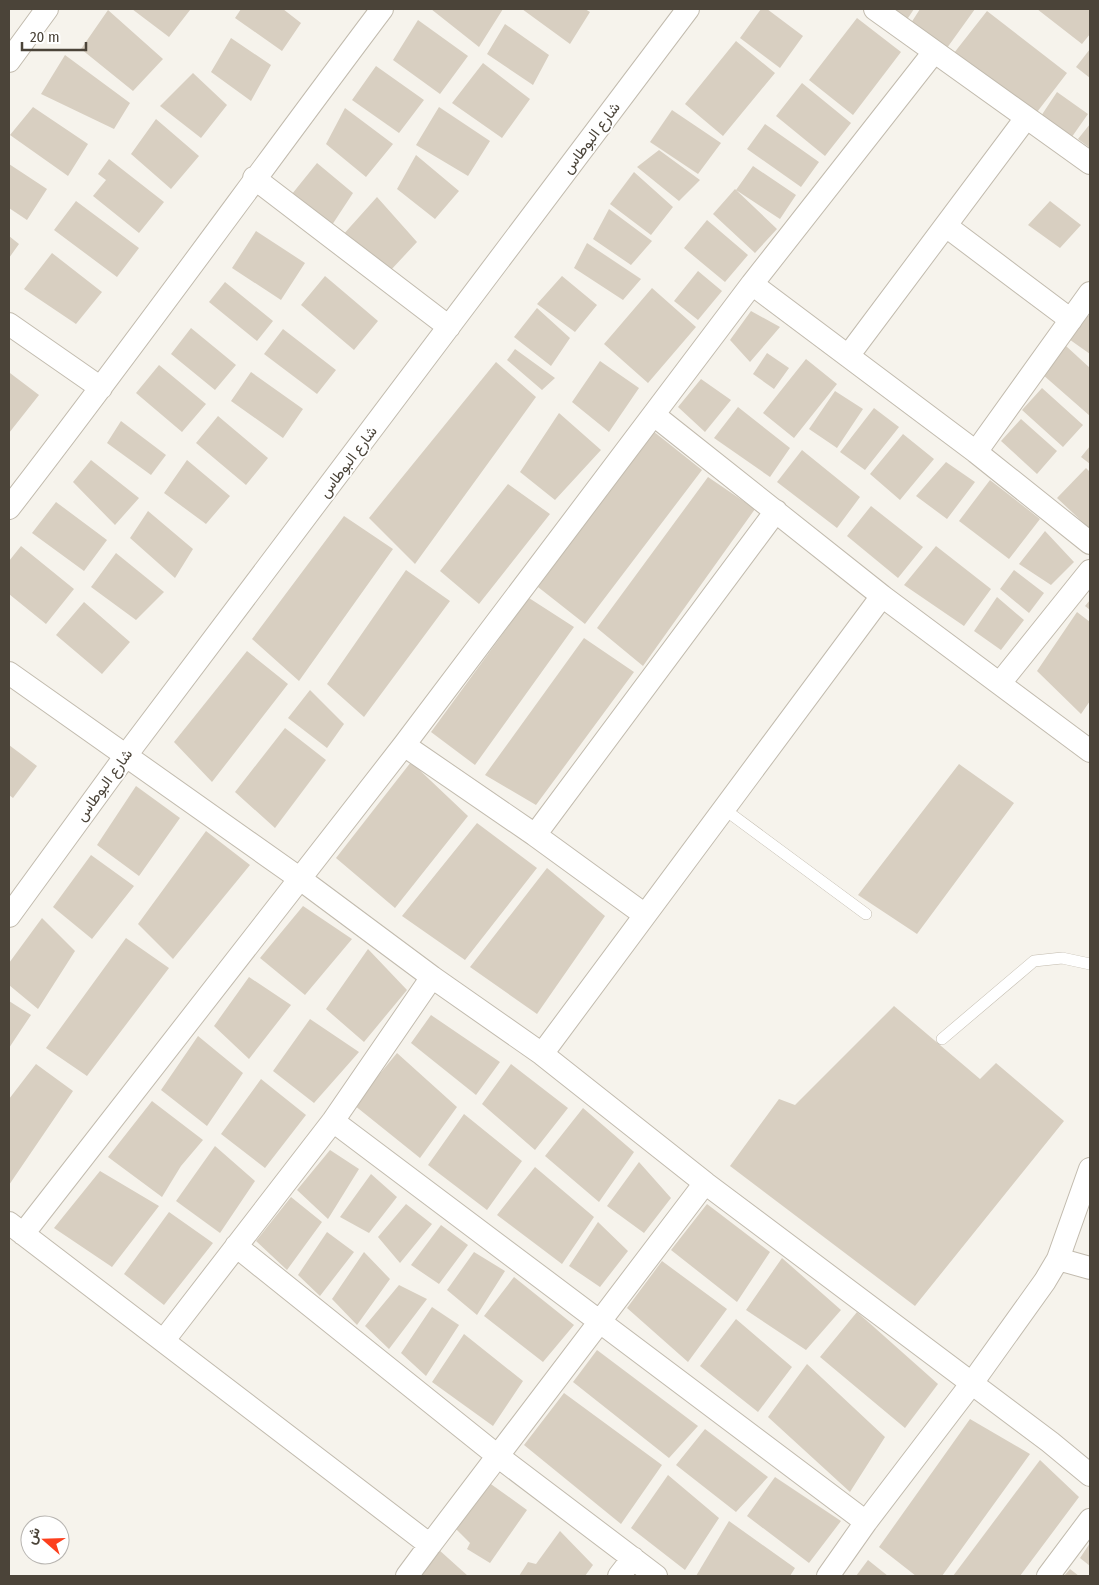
<svg xmlns="http://www.w3.org/2000/svg" width="1099" height="1585" font-family="'Fira Sans Condensed',Vazirmatn,sans-serif">
<style>
.building{fill:#d8cfc1}
.lines{fill:none;stroke-linecap:round;stroke-linejoin:round}
.service-casing{stroke:#c2bbae;stroke-width:12}
.minor-casing{stroke:#c2bbae;stroke-width:24}
.service{stroke:#fff;stroke-width:11}
.minor{stroke:#fff;stroke-width:22}
.labels{text-anchor:middle;dominant-baseline:central;stroke-width:4;stroke-linejoin:round;paint-order:stroke}
.street-label{font-size:15px;fill:#4b4439;stroke:#fff}
</style>
<rect width="100%" height="100%" fill="#f6f3ec"/>
<path class="building" d="M132,9H189L190,10L169,37Z
M241,9H283L301,23L282,51L235,18Z
M431,9H503L479,47Z
M522,9H585L590,12L570,44Z
M761,9H767L803,36L780,68L740,38Z
M889,9H914L906,21Z
M920,9H975L947,48L911,23Z
M1037,9H1090V34L1082,44Z
M108,10L163,59L133,91L81,49Z
M987,11L1067,73L1034,116L954,53Z
M857,18L901,52L853,115L809,80Z
M418,20L468,56L440,94L393,60Z
M505,24L549,55L533,85L487,54Z
M231,38L271,65L251,101L211,72Z
M736,41L775,73L723,136L685,104Z
M1090,49V78L1076,67Z
M65,55L130,103L114,129L41,94Z
M483,63L530,99L502,138L452,103Z
M376,66L424,100L399,133L352,100Z
M193,73L227,105L201,138L160,106Z
M802,83L851,123L825,156L776,116Z
M1057,92L1088,114L1069,141L1039,119Z
M33,107L88,144L68,176L10,135Z
M439,107L490,141L468,176L416,145Z
M345,108L393,144L366,177L326,144Z
M672,110L721,143L698,174L650,142Z
M156,119L199,156L171,189L131,154Z
M765,124L819,162L801,187L747,149Z
M1090,124V148L1078,139Z
M659,150L700,180L679,201L637,167Z
M416,155L459,191L435,219L397,189Z
M109,159L164,202L139,233L93,196L106,180L98,174Z
M317,163L353,193L332,225L292,194Z
M9,164L47,189L27,220L9,208Z
M753,166L796,195L780,219L736,190Z
M634,172L673,207L651,235L610,204Z
M735,189L777,229L755,253L713,214Z
M377,197L417,242L390,271L342,236Z
M76,201L139,248L117,277L54,230Z
M1050,201L1081,225L1060,248L1028,225Z
M609,209L652,241L631,265L593,239Z
M707,220L748,255L725,282L684,248Z
M256,231L305,263L281,300L232,268Z
M9,236L19,244L9,258Z
M587,243L641,279L623,300L574,268Z
M52,253L102,292L76,324L24,289Z
M698,271L722,291L698,320L674,301Z
M325,276L378,321L354,350L301,305Z
M562,276L597,305L575,332L537,304Z
M225,282L273,321L257,341L209,302Z
M652,288L696,327L648,383L604,344Z
M537,308L570,338L551,366L514,337Z
M751,311L780,327L750,362L730,340Z
M1084,312L1090,317V354L1066,337Z
M191,328L236,365L215,390L171,354Z
M283,329L336,370L317,394L264,354Z
M1066,346L1090,368V416L1042,374Z
M515,349L555,378L542,390L507,360Z
M767,353L789,368L774,389L753,374Z
M806,359L837,384L794,438L763,413Z
M600,361L639,388L609,432L572,402Z
M496,362L536,397L415,564L369,518Z
M159,365L206,404L182,432L136,393Z
M251,372L303,409L283,438L231,401Z
M10,373L39,395L9,433V374Z
M701,379L731,400L705,432L678,407Z
M1042,388L1083,425L1063,447L1022,410Z
M835,391L863,409L837,448L809,429Z
M738,407L790,448L770,477L714,438Z
M874,408L899,427L865,470L840,452Z
M559,413L601,450L555,500L520,472Z
M218,416L268,458L246,485L196,443Z
M1021,419L1057,451L1037,474L1001,441Z
M121,421L166,455L151,475L107,443Z
M653,431L702,470L585,624L538,587Z
M903,434L934,459L900,500L870,474Z
M1090,446V464L1081,457Z
M802,450L860,497L837,528L777,482Z
M91,460L139,498L115,525L73,482Z
M187,460L230,496L206,524L164,493Z
M946,462L975,482L947,519L916,496Z
M1086,468L1090,472V529L1057,498Z
M708,477L755,509L643,666L597,628Z
M990,480L1040,519L1009,559L959,521Z
M508,484L550,514L479,604L440,571Z
M56,502L107,540L84,571L32,533Z
M871,506L923,547L898,578L847,536Z
M148,511L193,549L175,578L130,538Z
M344,516L393,549L299,681L252,639Z
M1045,531L1074,562L1051,585L1019,564Z
M21,546L74,589L46,624L9,594V561Z
M936,546L991,589L964,626L904,585Z
M116,553L164,592L136,620L91,587Z
M406,570L450,601L364,717L327,684Z
M1014,570L1044,593L1029,613L1000,589Z
M997,597L1024,620L1001,650L974,631Z
M529,598L574,627L475,765L431,732Z
M1090,600V610L1085,606Z
M84,602L130,642L102,674L56,635Z
M1077,612L1090,622V701L1081,714L1037,671Z
M584,638L634,672L536,805L485,775Z
M247,651L288,684L212,782L174,742Z
M310,690L344,724L327,748L288,718Z
M285,728L326,760L275,828L235,792Z
M9,745L37,766L13,798L9,795Z
M411,762L468,816L395,908L336,858Z
M959,764L1014,803L917,934L858,895Z
M136,786L180,818L139,876L97,845Z
M477,823L537,868L465,960L402,916Z
M206,831L250,865L173,959L138,924Z
M91,855L134,886L92,939L53,907Z
M547,868L605,916L537,1014L470,967Z
M303,906L352,939L305,995L260,958Z
M42,918L75,951L38,1009L9,985V963Z
M126,938L169,968L87,1076L46,1048Z
M368,949L407,990L364,1042L326,1009Z
M249,977L291,1005L249,1059L214,1026Z
M9,1001L31,1015L9,1048Z
M894,1006L980,1079L996,1063L1064,1121L915,1306L730,1166L779,1099L795,1105Z
M431,1015L500,1062L476,1095L411,1043Z
M310,1019L359,1052L314,1103L273,1071Z
M198,1036L243,1073L207,1126L161,1090Z
M397,1053L457,1107L420,1158L354,1105Z
M36,1064L73,1091L9,1185V1099Z
M511,1064L568,1108L535,1150L482,1104Z
M261,1079L306,1115L265,1168L221,1134Z
M152,1101L203,1140L181,1166L162,1197L108,1157Z
M583,1108L634,1152L599,1202L545,1156Z
M464,1114L522,1161L487,1210L428,1165Z
M215,1146L255,1181L220,1233L176,1201Z
M330,1150L359,1169L328,1219L297,1190Z
M639,1162L671,1198L644,1233L607,1206Z
M535,1167L594,1217L562,1264L497,1215Z
M100,1171L159,1206L112,1267L54,1228Z
M371,1174L397,1197L369,1233L340,1217Z
M291,1197L322,1222L287,1270L256,1241Z
M406,1204L432,1224L400,1263L378,1237Z
M707,1204L770,1252L737,1302L671,1250Z
M169,1212L213,1243L164,1305L124,1274Z
M598,1222L628,1251L600,1287L569,1266Z
M441,1225L468,1245L439,1284L411,1265Z
M327,1232L354,1252L320,1296L298,1275Z
M364,1252L390,1279L357,1325L332,1299Z
M474,1252L505,1271L477,1315L447,1290Z
M782,1258L841,1310L806,1350L746,1310Z
M662,1261L727,1309L688,1362L627,1308Z
M514,1277L574,1325L543,1362L484,1316Z
M399,1285L427,1299L389,1349L365,1326Z
M432,1307L459,1325L426,1376L401,1353Z
M857,1312L938,1384L905,1428L820,1357Z
M736,1319L792,1367L758,1412L700,1366Z
M464,1334L523,1381L493,1426L432,1382Z
M597,1350L698,1426L669,1458L573,1382Z
M807,1364L885,1437L850,1492L768,1417Z
M564,1393L662,1465L621,1524L524,1445Z
M970,1419L1030,1454L942,1576H916L879,1547Z
M705,1429L768,1477L736,1512L676,1465Z
M1040,1460L1079,1497L1020,1576H953Z
M668,1475L719,1518L685,1570L631,1528Z
M775,1477L841,1521L809,1563L747,1516Z
M488,1482L527,1510L490,1563L467,1549L470,1543L456,1529Z
M729,1521L795,1568L790,1576H696Z
M560,1531L593,1565L585,1576H519L528,1562L536,1564Z
M1090,1543V1566L1080,1558Z
M438,1549L468,1576H420Z
M868,1560L888,1576H856Z
M1070,1569L1079,1576H1064Z"/>
<g class="lines">
<g class="service-casing">
<path id="service" d="M724,809L866,914
M942,1039L1034,961L1062,958L1090,964"/>
</g>
<g class="minor-casing">
<path id="minor" d="M875,9L1090,163
M9,61L47,9
M254,178L449,327
M946,226L1071,320
M752,284L934,52
M9,324L101,388
M848,356L1026,118
M654,415L882,596L1090,751
M976,452L1090,293
M9,508C136,344 257,175 382,9
M9,673L299,878L432,977L542,1054L705,1183
M1000,683L1090,571
M404,745L535,835L776,511
M535,835L645,915
M9,916L127,754L688,9
M542,1054L882,596
M333,1121L866,1522
M9,1223L430,1545L705,1183L1050,1442L1090,1475
M23,1234L404,745L752,284L976,452L1090,543
M236,1246L499,1457L656,1576
M1058,1259L1090,1268
M164,1340L333,1121L432,977
M407,1576L430,1545
M619,1576L633,1558
M828,1576L866,1522L972,1383L1045,1281L1058,1259L1090,1169
M1048,1576L1090,1520"/>
</g>
<use href="#service" class="service"/>
<use href="#minor" class="minor"/>
</g>
<g class="labels">
<g class="street-label">
<text transform="translate(591 138) rotate(-53)">شارع البوطاس</text>
<text transform="translate(348 462) rotate(-53)">شارع البوطاس</text>
<text transform="translate(104 785) rotate(-54)">شارع البوطاس</text>
</g>
</g>
<rect width="1099" height="1585" fill="none" stroke="#4b4439" stroke-width="20"/>
<g transform="translate(45 1540) rotate(290)"><circle r="24" fill="#ffffff" stroke="#b7b4b0"/>
<path d="M0-4L9 19L0 12L-9 19Z" fill="#fc3f1d"/>
<text y="-8" font-size="14" font-weight="bold" text-anchor="middle" fill="#4b4439">ش</text>
</g>
<path d="M22 42v8h64v-8" fill="none" stroke="#4b4439" stroke-width="2.5"/>
<text x="30" y="42" font-size="15" fill="#4b4439" stroke="#ffffff" stroke-width="4" paint-order="stroke">20 m</text>
</svg>
